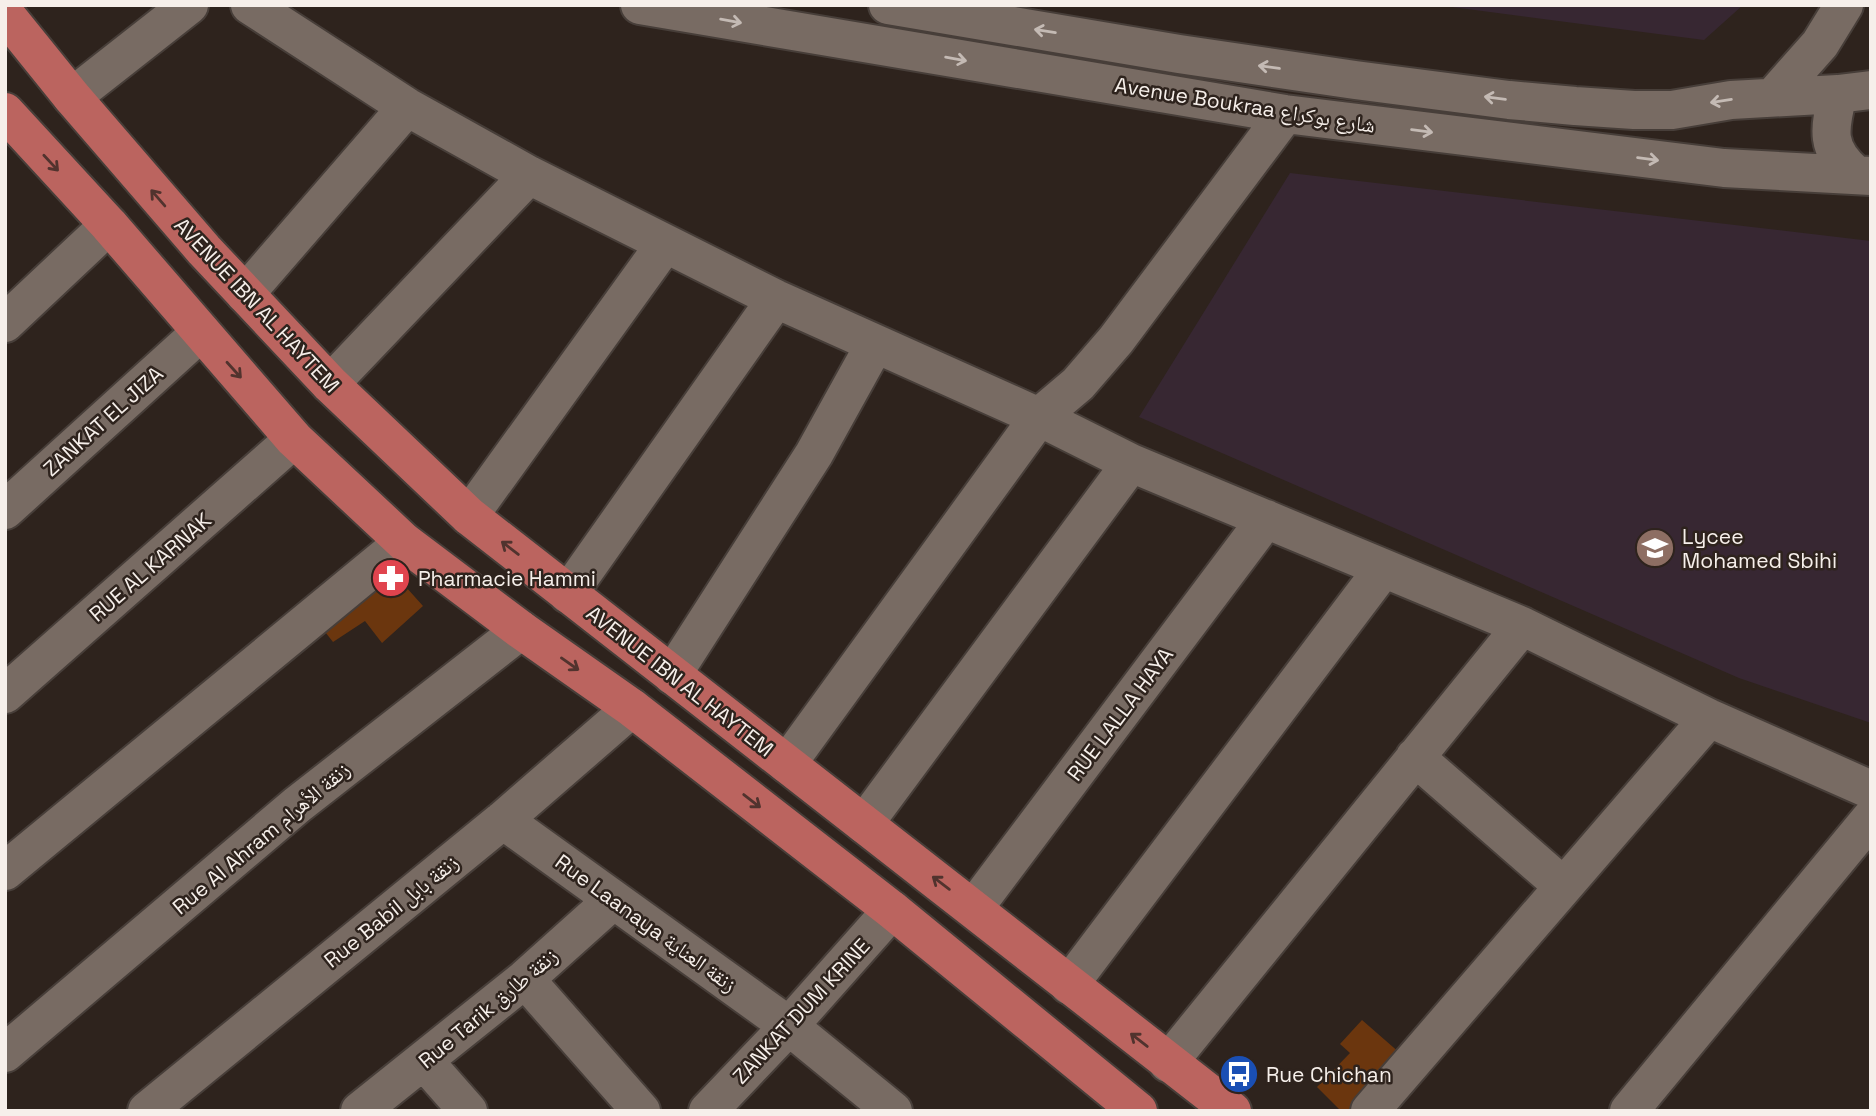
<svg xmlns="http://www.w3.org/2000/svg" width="1876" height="1116" font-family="'Space Grotesk','Noto Naskh Arabic',sans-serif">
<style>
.education{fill:#372732}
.building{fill:#6b360e}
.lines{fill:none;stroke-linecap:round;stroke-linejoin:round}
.minor-casing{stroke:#473e39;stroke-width:42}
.major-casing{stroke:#473e39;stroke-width:42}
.minor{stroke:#786b63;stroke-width:38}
.major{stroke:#bb645f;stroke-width:38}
.oneway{stroke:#c4bab4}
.oneway2{stroke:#51332e}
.labels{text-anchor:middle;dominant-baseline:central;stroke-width:5;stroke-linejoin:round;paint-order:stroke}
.street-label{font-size:21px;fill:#f6efea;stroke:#2e231d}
.poi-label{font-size:21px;fill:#f6efea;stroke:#2e231d;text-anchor:start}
</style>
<rect width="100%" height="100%" fill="#2e231d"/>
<path class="education" d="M1437,5H1743L1704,40Z
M1290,173L1871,241V723L1739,678L1139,417Z"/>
<path class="building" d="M388,567L423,606L382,643L365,621L333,642L318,623Z
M1362,1020L1401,1054L1351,1111H1341L1317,1087L1350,1053L1340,1044Z"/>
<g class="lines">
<g class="minor-casing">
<path id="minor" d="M250,5L407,107L529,175L776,299L1039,417L1131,463L1522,626L1709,718L1871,790
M640,5L1285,114L1724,168L1871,176
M888,5L1179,54L1355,80L1509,100L1575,106L1634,110H1672L1731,100L1838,94L1871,90
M1838,94C1829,129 1825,149 1855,174
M1774,96L1820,44L1844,5
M72,97L189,5
M245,294L407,107
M5,323L109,225
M330,384L529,175
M5,510L201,332
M469,516L665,244
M568,594L776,299
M672,675L814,454L875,344
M5,694L294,439
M1415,757L1563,886
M787,764L1039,417L1078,384L1116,340L1285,114
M503,820L789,1026L893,1111
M864,824L1131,463
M5,871L404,542
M974,908L1266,519
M525,979L641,1111
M1069,985L1383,569
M5,1053L297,805L521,630
M424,1061L468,1111
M1168,1063L1522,626
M147,1111L503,820L632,708
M360,1111L525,979L612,901
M708,1111L789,1026L892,910
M1370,1111L1709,718
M1629,1111L1871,818"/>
</g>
<g class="major-casing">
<path id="major" d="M5,14L72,97L204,250L330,384L469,516L1232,1111
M5,112L109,225L294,439L404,542L521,630L632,708L892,910L1138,1111"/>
</g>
<use href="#minor" class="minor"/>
<use href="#major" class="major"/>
</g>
<defs><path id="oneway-shaft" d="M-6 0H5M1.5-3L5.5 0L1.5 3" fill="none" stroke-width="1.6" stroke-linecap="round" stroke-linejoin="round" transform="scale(1.75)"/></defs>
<g class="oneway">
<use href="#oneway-shaft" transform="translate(731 21) rotate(10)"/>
<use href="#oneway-shaft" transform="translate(1045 31) rotate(-171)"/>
<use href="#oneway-shaft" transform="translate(956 59) rotate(10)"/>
<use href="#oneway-shaft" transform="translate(1269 67) rotate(-172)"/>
<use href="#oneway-shaft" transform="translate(1495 98) rotate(-173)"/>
<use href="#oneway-shaft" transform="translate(1721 101) rotate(171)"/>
<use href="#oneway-shaft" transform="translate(1422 131) rotate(7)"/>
<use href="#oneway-shaft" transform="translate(1648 159) rotate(7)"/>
</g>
<g class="oneway2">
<use href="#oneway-shaft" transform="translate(51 163) rotate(47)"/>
<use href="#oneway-shaft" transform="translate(158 198) rotate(-131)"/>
<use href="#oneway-shaft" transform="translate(234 370) rotate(48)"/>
<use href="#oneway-shaft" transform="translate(510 548) rotate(-142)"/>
<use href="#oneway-shaft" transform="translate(570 664) rotate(35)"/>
<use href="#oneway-shaft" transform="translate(752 801) rotate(38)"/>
<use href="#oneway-shaft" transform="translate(941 883) rotate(-143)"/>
<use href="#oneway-shaft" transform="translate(1139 1040) rotate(-142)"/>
</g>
<defs>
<g id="school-disc" transform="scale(2.0125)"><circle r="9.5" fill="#8d6e63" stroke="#2e231d"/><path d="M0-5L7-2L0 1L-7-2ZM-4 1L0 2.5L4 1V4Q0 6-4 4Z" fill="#fff"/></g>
<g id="pharmacy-disc" transform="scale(2.0125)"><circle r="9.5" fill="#e0444e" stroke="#2e231d"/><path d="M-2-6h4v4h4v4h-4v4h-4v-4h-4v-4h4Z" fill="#fff"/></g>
<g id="bus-disc" transform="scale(2.0125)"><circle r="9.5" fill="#1a4fb4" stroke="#2e231d"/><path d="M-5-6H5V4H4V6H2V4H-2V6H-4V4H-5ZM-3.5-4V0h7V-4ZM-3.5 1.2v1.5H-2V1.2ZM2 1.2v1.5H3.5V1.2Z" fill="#fff"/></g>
</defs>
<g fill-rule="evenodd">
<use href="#school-disc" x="1655" y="548"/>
<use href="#pharmacy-disc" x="391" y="578"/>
<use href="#bus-disc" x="1239" y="1074"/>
</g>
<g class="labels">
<g class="street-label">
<text transform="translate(1245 105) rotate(9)">Avenue Boukraa شارع بوكراع</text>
<text transform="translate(257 305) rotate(47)">AVENUE IBN AL HAYTEM</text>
<text transform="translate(103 421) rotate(-42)">ZANKAT EL JIZA</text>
<text transform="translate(150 567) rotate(-41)">RUE AL KARNAK</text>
<text transform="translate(680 681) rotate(38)">AVENUE IBN AL HAYTEM</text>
<text transform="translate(1120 714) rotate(-53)">RUE LALLA HAYA</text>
<text transform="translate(261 838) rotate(-40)">Rue Al Ahram زنقة الأهرام</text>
<text transform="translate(391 911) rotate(-39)">Rue Babil زنقة بابل</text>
<text transform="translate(646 923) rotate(36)">Rue Laanaya زنقة العناية</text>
<text transform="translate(488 1008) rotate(-40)">Rue Tarik زنقة طارق</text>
<text transform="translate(801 1011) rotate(-47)">ZANKAT DUM KRINE</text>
</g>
<g class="poi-label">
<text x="1682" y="536">Lycee<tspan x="1682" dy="24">Mohamed Sbihi</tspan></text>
<text x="418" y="578">Pharmacie Hammi</text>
<text x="1266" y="1074">Rue Chichan</text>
</g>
</g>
<rect width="1876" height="1116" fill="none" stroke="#f6efea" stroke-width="14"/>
</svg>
